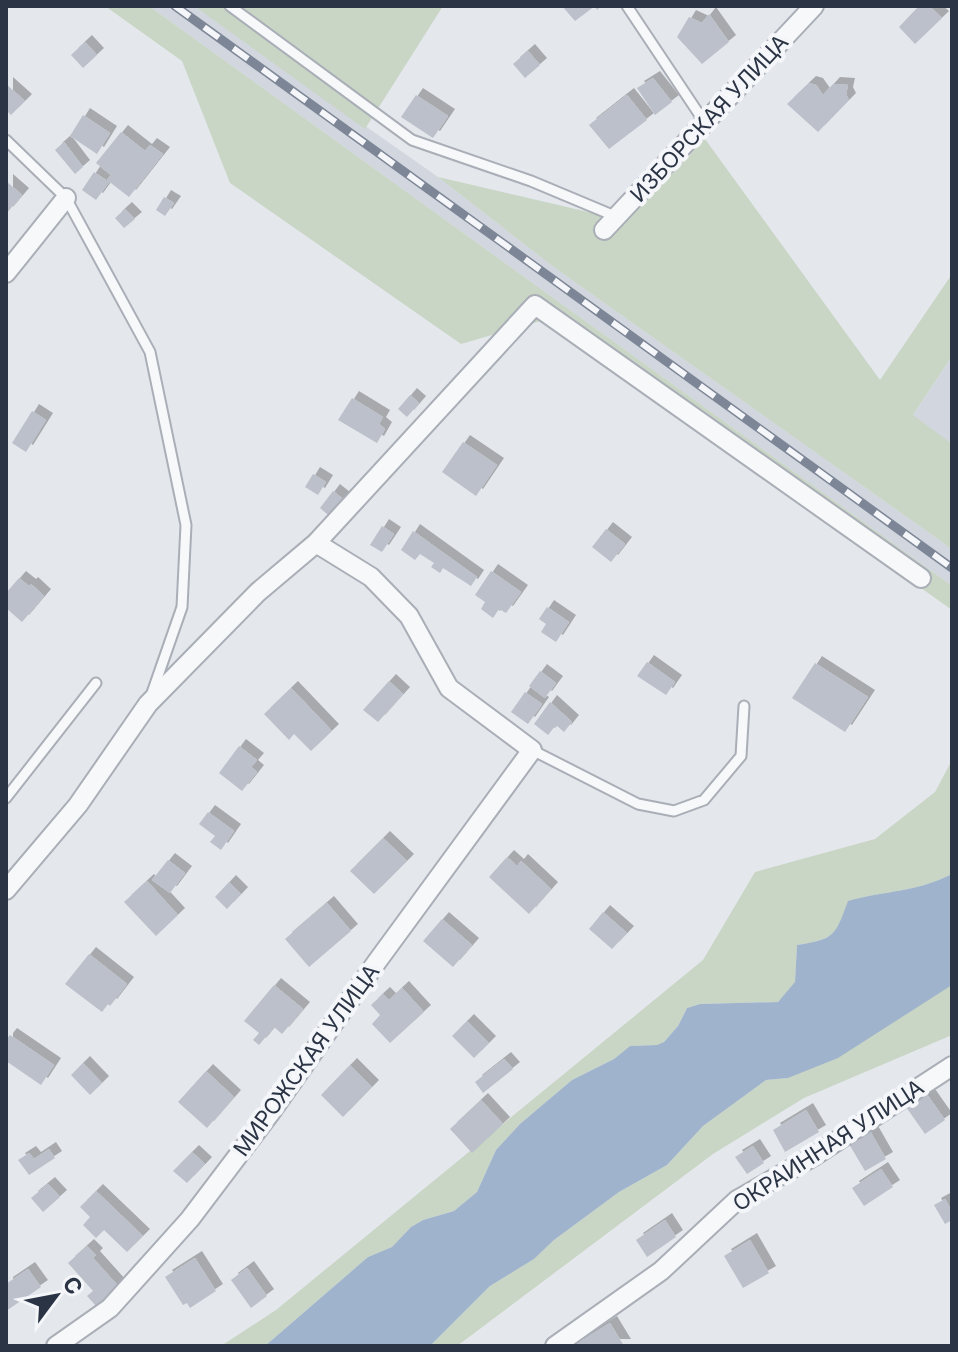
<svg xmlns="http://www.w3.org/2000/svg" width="958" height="1352" font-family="Inter,sans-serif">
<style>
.built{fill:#d2d6de}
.green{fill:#c9d6c5}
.water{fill:#9fb4cc}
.building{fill:#bbc0ca;filter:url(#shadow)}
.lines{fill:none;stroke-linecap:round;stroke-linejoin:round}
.lane-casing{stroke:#a9aeb7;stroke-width:13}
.street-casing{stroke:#a9aeb7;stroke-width:22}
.lane{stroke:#f7f8fa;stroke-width:9}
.street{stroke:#f7f8fa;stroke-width:18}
.rail-casing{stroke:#7d8696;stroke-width:9}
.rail{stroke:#f4f6f9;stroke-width:6;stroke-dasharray:18;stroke-linecap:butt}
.labels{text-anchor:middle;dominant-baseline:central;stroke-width:8;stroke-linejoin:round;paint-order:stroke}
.street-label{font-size:22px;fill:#2b3445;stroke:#f4f6f9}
</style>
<defs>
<filter id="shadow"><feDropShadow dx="7" dy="-7" stdDeviation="0" flood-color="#0004"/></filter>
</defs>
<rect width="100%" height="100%" fill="#e4e7ec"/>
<path class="built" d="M149,6H194L438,177L555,268L952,549V586Z
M952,356V444L912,417Z"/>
<path class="green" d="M105,6H149L952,586V610L544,320L461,344L230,183L182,61Z
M194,6H443L365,129Z
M705,139L880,380L952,274V356L913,415L952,444V549L555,268L438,177L601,215L623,225Z
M952,760V874C914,893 887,890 849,901C835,936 835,939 797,945L795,983L778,1002L700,1004L687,1008L678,1026L664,1042L658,1045L630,1046L614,1059L572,1080L520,1124L496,1150L477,1192L454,1211L423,1220L411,1227L392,1247L368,1257L265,1346H221L276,1310L703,960L755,872L875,839L935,792Z
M952,985V1035L804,1098L713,1154L457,1346H430L490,1286L534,1259L554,1240L619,1192L667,1165L703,1126L766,1080L788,1078Z"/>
<path class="water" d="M952,874V985L838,1058L788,1078L766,1080L703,1126L667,1165L619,1192L554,1240L534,1259L490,1286L430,1346H265L368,1257L392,1247L411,1227L423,1220L454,1211L477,1192L496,1150L520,1124L572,1080L614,1059L630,1046L657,1045L664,1042L678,1026L687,1008L700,1004L778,1002L795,982L797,945C835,939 835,936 848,901C887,890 914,893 952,874Z"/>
<path class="building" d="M562,6H601L597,10L595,6L575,21Z
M919,6H929L942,18L915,44L899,27Z
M709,14L729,42L702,64L677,37L689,17L702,23Z
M85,42L97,55L83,68L71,55Z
M528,51L540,65L525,78L513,64Z
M653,78L672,102L655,115L637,88Z
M809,83L816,85L823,95L833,84L848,85L846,94L849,100L818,132L787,104Z
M6,84L25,101L11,115L6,110Z
M416,95L448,116L433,138L401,117Z
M627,95L647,120L609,149L589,125Z
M83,115L110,133L97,154L70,136Z
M121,132L145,151L150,145L163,154L129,197L107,180L111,175L96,163Z
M64,142L83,167L75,174L55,150Z
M94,172L109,182L96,200L82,190Z
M6,181L22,195L6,214Z
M164,197L174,203L165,216L156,210Z
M125,209L135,219L124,228L115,218Z
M410,395L419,403L407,417L398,409Z
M352,398L383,417L379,424L385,429L377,443L338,420Z
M32,411L46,420L26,452L12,443Z
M463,442L497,465L476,496L442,472Z
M313,474L326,482L318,495L305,487Z
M333,491L348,503L334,520L320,508Z
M382,526L394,534L382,552L370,545Z
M606,529L625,544L611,562L592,547Z
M413,531L477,577L471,586L443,568L440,573L431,567L434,563L420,554L415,560L401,550Z
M491,571L521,592L506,613L499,609L493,618L481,609L485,602L475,595Z
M19,578L29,586L31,584L44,596L22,622L6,608V593Z
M547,607L569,622L556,642L541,632L546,624L539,619Z
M647,662L675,682L666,695L637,676Z
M815,663L868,697L845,732L792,698Z
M540,671L556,683L545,698L529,686Z
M389,681L403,694L378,722L363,710Z
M291,688L332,731L311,751L294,734L289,740L264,714Z
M525,692L542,704L528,724L511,712Z
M550,702L572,722L564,732L556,725L548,735L534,724Z
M239,746L257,760L251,767L257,772L242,791L219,773Z
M208,812L234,831L221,850L210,842L215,836L199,824Z
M383,838L407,861L374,894L350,871Z
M507,857L517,866L521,861L551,889L529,914L489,877Z
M168,860L185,873L170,893L152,880Z
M147,881L178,915L156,936L124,902Z
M229,882L241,894L227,909L215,897Z
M327,903L351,931L309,967L285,939Z
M603,912L627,933L612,949L589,929Z
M442,919L472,945L453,967L423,941Z
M89,954L127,984L110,1006L108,1004L102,1012L65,984Z
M274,985L303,1009L282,1034L274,1027L259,1045L253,1040L259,1033L244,1021Z
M402,988L424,1012L390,1043L372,1024L380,1015L371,1005L383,994L389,1000Z
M467,1021L489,1043L474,1058L452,1036Z
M10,1035L54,1065L41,1085L6,1061V1040Z
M504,1059L513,1069L483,1093L475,1082Z
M83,1063L102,1083L90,1095L71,1075Z
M350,1065L372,1087L343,1117L321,1095Z
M206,1071L234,1097L207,1128L178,1102Z
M926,1093L945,1120L925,1134L906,1107Z
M481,1100L503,1124L472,1153L450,1129Z
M806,1110L819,1132L785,1152L773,1130Z
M870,1131L886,1159L865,1171L849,1144Z
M753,1146L764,1163L747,1174L735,1157Z
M49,1149L55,1158L29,1175L18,1160L29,1153L34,1159Z
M192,1152L205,1164L187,1183L173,1171Z
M881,1169L893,1187L864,1206L852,1188Z
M48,1184L60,1197L43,1212L31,1198Z
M96,1191L143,1236L127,1252L104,1230L96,1238L83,1225L90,1217L80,1207Z
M945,1199L952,1211V1220L945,1224L934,1205Z
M665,1220L676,1237L647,1257L636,1240Z
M750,1240L769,1273L743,1288L724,1256Z
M87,1246L96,1255L93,1258L119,1287L97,1307L87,1296L93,1291L68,1263Z
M195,1258L216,1291L190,1308L187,1303L183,1305L165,1277Z
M247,1268L267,1296L251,1308L231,1280Z
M28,1269L41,1287L6,1311V1284Z
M610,1323L624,1346H573Z"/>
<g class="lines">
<g class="lane-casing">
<path id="lane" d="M230,6L412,140L531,181L617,217
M627,6L705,123
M6,140L66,198L150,352L186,525L182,607L152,693
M532,750L638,804L674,811L704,800L741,756L744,706
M6,798L96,683"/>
</g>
<g class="street-casing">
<path id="street" d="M604,230L814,6
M6,273L66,198
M6,890L78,805L148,704L258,592L316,543L535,305L921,578
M56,1346L110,1308L190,1219L271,1112L376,963L532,750L449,688L409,616L371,577L316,543
M555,1346L661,1271L737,1200L814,1156L952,1066"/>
</g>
<use href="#lane" class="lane"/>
<use href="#street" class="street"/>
<g class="rail-casing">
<path id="rail" d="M175,6L952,568"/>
</g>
<use href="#rail" class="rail"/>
</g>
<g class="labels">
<g class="street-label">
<text transform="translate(709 118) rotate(-47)">ИЗБОРСКАЯ УЛИЦА</text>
<text transform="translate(306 1060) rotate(-54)">МИРОЖСКАЯ УЛИЦА</text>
<text transform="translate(828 1145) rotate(-33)">ОКРАИННАЯ УЛИЦА</text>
</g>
</g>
<rect width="958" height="1352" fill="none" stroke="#2b3445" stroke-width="16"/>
<g transform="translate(56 1296) rotate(58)" stroke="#f4f6f9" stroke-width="6" paint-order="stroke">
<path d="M0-6L14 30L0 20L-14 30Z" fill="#2b3445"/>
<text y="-12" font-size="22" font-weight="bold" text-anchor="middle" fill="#2b3445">С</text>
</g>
</svg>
